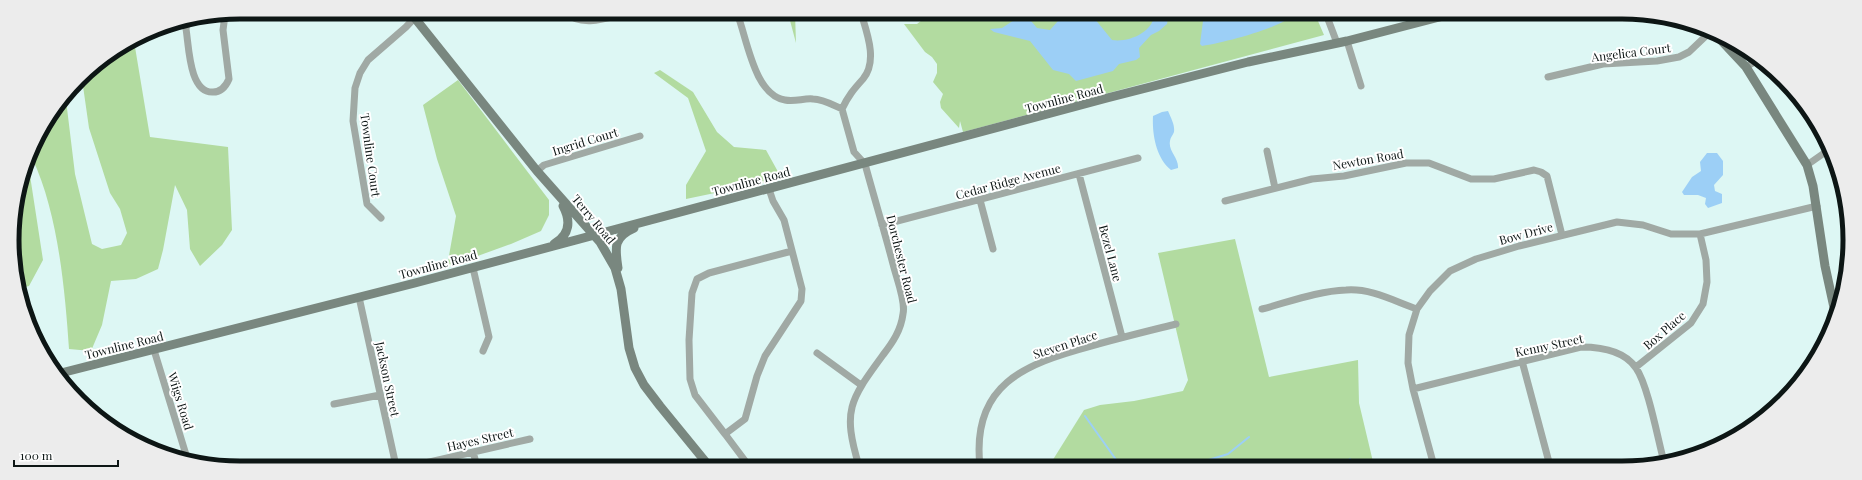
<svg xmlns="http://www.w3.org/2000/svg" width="1862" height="480" font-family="'Playfair Display',serif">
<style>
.green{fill:#b2dba0}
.water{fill:#9ccff6}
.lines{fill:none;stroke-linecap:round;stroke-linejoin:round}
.stream{stroke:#9ccff6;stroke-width:2}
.street{stroke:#a0a9a4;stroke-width:7}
.secondary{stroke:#79877f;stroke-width:9}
.labels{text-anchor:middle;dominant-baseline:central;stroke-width:4;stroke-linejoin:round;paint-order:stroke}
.street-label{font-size:12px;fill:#0d1615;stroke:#fff}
.rim{fill:none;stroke:#0d1615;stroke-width:5}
</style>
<rect width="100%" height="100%" fill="#ddf7f4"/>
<path class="green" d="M788,13H795L796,43Z
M922,13L1315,14L1324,35L963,132L960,121L959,128L941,108L940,102L943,94L933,82L937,73V64L932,57L925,52L904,24H917L922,20Z
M134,41L150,137L228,147L232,230L222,245L200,266L190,249L187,210L175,185L163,250L158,269L136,279L111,281L102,325L91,351L69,349C65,290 58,212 32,158L29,169L43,260L29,286L21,288L13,225L36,139L66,100L75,174L92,244L102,249L121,245L127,233L120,209L110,193L89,128L82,79L89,69Z
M660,70L693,92L717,132L734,147L766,150L782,179L686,199V185L706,151L688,98L654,73Z
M458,80L549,200V215L541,231L511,244L447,267L456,216L437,159L423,105Z
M1235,239L1269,377L1358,360L1359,403L1374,466H1049L1084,410L1100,405L1134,401L1183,391L1188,380L1158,253Z"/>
<path class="water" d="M1061,13H1090L1112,40C1128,43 1155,32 1154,13H1169L1167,24L1159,31L1151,35L1139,48L1140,57L1136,60L1119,64L1113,71L1076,81L1069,74L1053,70L1030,41L994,32L990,29L1002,28L1022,15H1026L1037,28L1050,30L1058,21Z
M1204,13H1238C1250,29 1264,15 1275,13C1281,12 1288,13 1294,13C1287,27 1219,44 1202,46L1200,44Z
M1168,111C1171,118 1175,125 1174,132C1173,135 1170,138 1170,141C1168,151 1179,158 1178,168L1171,170C1156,158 1152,134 1153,116L1162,112Z
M1707,153H1717L1723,161V175L1714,185L1715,191L1722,194V203L1708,208L1705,204L1706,198L1698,195H1684L1682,192L1692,177L1701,171L1700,162Z"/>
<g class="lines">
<path class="stream" d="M1085,416L1117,461L1125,466
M1199,466L1202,462L1228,454L1249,437
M1343,466L1350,459"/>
<path class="street" d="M564,12C582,28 607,18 627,13
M737,13C747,38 754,95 785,100C795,102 804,98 813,99C823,99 833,105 842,109
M1326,14L1337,43
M187,23L186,29C189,46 189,93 213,92C221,92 226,86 229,79L223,30L225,15
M1347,41L1361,86
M1746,67L1756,61
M1548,77L1603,64L1657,61L1679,57L1689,52L1709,33
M1267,151L1275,188
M1807,165L1827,151
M537,171L544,165L640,136
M1079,174L1122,337
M980,200L993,249
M1225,201L1312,179L1344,176L1406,163H1429L1471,179H1494L1534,170L1541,172L1547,176L1562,235
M381,218L367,204L353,121L355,88L360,73L368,60L406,27L420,12
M882,225L1138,158
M473,268L489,337L483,351
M359,297L396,466
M1262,309C1289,302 1318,291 1346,290C1371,288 1394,301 1417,309
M154,350L187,458
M817,353L861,385
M1522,361L1550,466
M1636,367L1691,323L1703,304L1707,282L1706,260L1700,234
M1413,389L1581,347C1600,347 1624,350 1636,368C1648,385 1658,440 1664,462
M334,404L380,395
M725,434L695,395L690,379L689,340L692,293L697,279L709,273L792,251
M473,452L477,466
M412,466L530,439
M749,466L725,434L745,419L757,376L765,356L801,301L802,289L784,220L773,201L769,189
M859,466C842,410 850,400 883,355C893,342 901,330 903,314C906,301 896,277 893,264C884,230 874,197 865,164L854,152L842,109C848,96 854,89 863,79C878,61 867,33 861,13
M980,466C971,385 1024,364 1091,346C1119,338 1148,331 1176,324
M1434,466L1413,389L1408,363L1409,335L1417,309L1430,291L1450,271L1476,259L1519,246L1617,222L1643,225L1671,234H1700L1817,206"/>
<path class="secondary" d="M410,12L537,171L600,242L615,268L621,289L629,348L635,368L644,385L660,406L709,466
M1717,36L1746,67L1807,165L1813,186L1825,266L1835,312
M554,244C570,235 571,221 563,206
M618,268C615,248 613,237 634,228
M57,374L415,283L1107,98L1248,62L1347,41L1451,14"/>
</g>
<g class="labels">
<g class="street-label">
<text transform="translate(1631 52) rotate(-7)">Angelica Court</text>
<text transform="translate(1064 98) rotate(-15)">Townline Road</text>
<text transform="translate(585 141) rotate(-17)">Ingrid Court</text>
<text transform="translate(371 155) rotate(82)">Townline Court</text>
<text transform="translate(1368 159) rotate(-10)">Newton Road</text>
<text transform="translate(751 181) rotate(-15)">Townline Road</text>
<text transform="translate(1008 181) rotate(-15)">Cedar Ridge Avenue</text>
<text transform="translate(594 219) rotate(50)">Terry Road</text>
<text transform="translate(1526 233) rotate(-15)">Bow Drive</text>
<text transform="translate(1111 253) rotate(75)">Bezel Lane</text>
<text transform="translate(902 259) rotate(76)">Dorchester Road</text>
<text transform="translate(438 264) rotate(-15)">Townline Road</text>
<text transform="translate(1664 330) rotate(-41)">Box Place</text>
<text transform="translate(1065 344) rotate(-18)">Steven Place</text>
<text transform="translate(124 345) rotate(-14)">Townline Road</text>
<text transform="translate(1549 345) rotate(-12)">Kenny Street</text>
<text transform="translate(388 379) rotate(78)">Jackson Street</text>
<text transform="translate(181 401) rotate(73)">Wiigs Road</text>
<text transform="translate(480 439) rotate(-13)">Hayes Street</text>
</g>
</g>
<path d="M0 0H1862V480H0ZM240 19H1622A221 221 0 0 1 1843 240V240A221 221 0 0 1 1622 461H240A221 221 0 0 1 19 240V240A221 221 0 0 1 240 19Z" fill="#ececec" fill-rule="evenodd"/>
<path class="rim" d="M240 19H1622A221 221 0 0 1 1843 240V240A221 221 0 0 1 1622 461H240A221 221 0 0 1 19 240V240A221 221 0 0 1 240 19Z"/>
<path d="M14 460v6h104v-6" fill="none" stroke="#0d1615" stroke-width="2"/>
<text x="20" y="460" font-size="12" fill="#0d1615" stroke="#ffffff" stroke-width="3" paint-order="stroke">100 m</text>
</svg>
